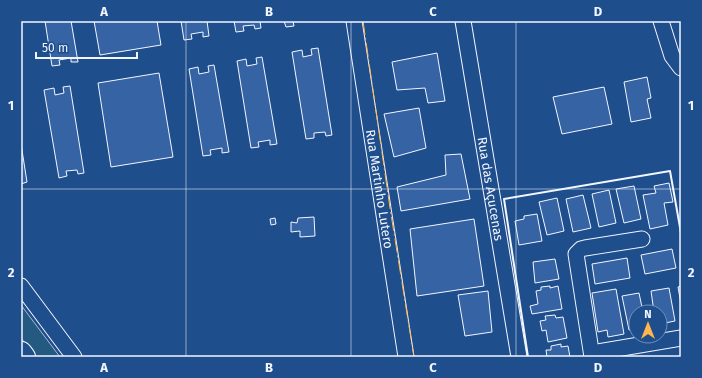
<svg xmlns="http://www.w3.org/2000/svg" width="702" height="378" font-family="'Fira Sans',sans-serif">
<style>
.green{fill:#245a82;stroke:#a8bbd7}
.building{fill:#3563a3;stroke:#f2f6ff}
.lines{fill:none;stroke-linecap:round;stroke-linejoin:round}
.minor-casing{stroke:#f2f6ff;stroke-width:17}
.highway-casing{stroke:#f2f6ff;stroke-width:24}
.minor{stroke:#1f4e8c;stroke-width:15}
.highway{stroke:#1f4e8c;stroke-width:22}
.wall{stroke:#f2f6ff;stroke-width:2}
.power{stroke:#ffb74d;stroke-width:1;stroke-dasharray:14 3 2 3;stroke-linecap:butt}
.grid{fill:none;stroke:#f2f6ff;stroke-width:1;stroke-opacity:0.55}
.labels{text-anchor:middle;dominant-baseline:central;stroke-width:3;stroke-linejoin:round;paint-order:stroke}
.street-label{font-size:13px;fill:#f2f6ff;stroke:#1f4e8c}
.neatline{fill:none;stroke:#f2f6ff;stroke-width:1.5}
.grid-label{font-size:13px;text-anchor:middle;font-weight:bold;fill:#f2f6ff}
</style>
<rect width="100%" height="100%" fill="#1f4e8c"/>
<path class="green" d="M21,305L60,357H36L21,338Z"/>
<path class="building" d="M45,21H71L78,62H71V58L59,60L60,65L52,66Z
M94,21H157L161,45L100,55Z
M181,21H207L209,36L203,37V32L191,34L192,39L184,40Z
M234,21H260L261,28L255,29L254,25L243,26L244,31L236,32Z
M284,21H295H293L294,26L286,27Z
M318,48L332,135L326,136L325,132L314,133V138L306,139L292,52L302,50L303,57L312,55L311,49Z
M437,53L445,101L428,103L425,88L397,90L392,62Z
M262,57L277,144L270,145V140L258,142L259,147L251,148L237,61L246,59L247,66L257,64L256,58Z
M214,65L229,152L222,153V148L210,150L211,155L203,156L189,69L198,67L199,74L209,72L208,66Z
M159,73L173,157L111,167L98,83Z
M647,77L651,98L647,99L651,118L631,122L624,82Z
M70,86L84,173L78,174L77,170L66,171L67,176L59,178L44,90L54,88L55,95L64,93L63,87Z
M604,87L612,124L562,134L553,97Z
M419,108L426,148L394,157L384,114Z
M21,144L27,182L21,184Z
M461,154L470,199L401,211L397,187L446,175L445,155Z
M669,183L673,202L664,203L668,225L650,229L643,195L656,193L654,186Z
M634,186L641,219L624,223L616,189Z
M609,190L616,223L599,227L592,194Z
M583,195L591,228L573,232L566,199Z
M557,198L564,231L547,235L539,202Z
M537,214L542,241L519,245L515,221L524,219V216Z
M314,217L315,236L300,237V231L291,232V222L297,223L298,218Z
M275,218L276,224L271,225L270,219Z
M474,219L484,286L417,296L410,229Z
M672,249L676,268L645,274L641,255Z
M627,258L630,278L595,284L592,264Z
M555,259L559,279L535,283L533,262Z
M550,286V288L558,286L562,309L532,314L530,306L538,304L536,291L541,290V287Z
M681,286V304L678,287Z
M669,288L675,321L660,324V312H654L651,291Z
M616,289L624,334L608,337L607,330L598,332L592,293Z
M488,291L492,332L465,336L458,295Z
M639,293L643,312H636V329L629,330L622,296Z
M555,315L556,318L563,317L567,338L548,342L546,330L542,331L540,321L546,320L545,316Z
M561,344V347L568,346L570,357H547L546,350H551V346Z"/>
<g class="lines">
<g class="minor-casing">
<g id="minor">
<path id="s1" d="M354,21L406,357"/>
<path id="s2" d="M463,21L519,357"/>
<path d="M661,21L672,56L681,68"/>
<path d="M21,286L74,357"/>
<path d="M592,353L681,338"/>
<path d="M592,357L576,254L581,249L585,248L642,239"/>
</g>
</g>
<g class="highway-casing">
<path id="highway" d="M21,353L24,357"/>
</g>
<use href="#minor" class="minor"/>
<use href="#highway" class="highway"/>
<path class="wall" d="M528,357L504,199L670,171L681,233"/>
<path class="power" d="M363,21L390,208L414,357"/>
</g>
<path class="grid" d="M186,21V357M351,21V357M516,21V357M21,189H681"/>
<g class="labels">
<g class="street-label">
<text stroke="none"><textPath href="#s1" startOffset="170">Rua Martinho Lutero</textPath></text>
<text stroke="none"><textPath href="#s2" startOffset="170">Rua das Açucenas</textPath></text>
</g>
</g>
<rect width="702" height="378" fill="none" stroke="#1f4e8c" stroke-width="44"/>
<g transform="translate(648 324)"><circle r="19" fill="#1f4e8c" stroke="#7391ba"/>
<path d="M0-3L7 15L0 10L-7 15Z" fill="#ffb74d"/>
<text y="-6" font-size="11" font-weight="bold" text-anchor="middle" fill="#f2f6ff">N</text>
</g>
<path d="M36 52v6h101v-6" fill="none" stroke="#f2f6ff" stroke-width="2"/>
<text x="42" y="52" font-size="12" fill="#f2f6ff" stroke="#1f4e8c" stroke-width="3" paint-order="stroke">50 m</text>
<rect x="22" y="22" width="658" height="334" class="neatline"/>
<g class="grid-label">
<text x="104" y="16">A</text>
<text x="269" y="16">B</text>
<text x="433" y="16">C</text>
<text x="598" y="16">D</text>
<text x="11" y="110">1</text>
<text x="691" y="110">1</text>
<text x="11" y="277">2</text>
<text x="691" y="277">2</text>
<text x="104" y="372">A</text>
<text x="269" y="372">B</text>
<text x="433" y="372">C</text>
<text x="598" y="372">D</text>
</g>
</svg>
